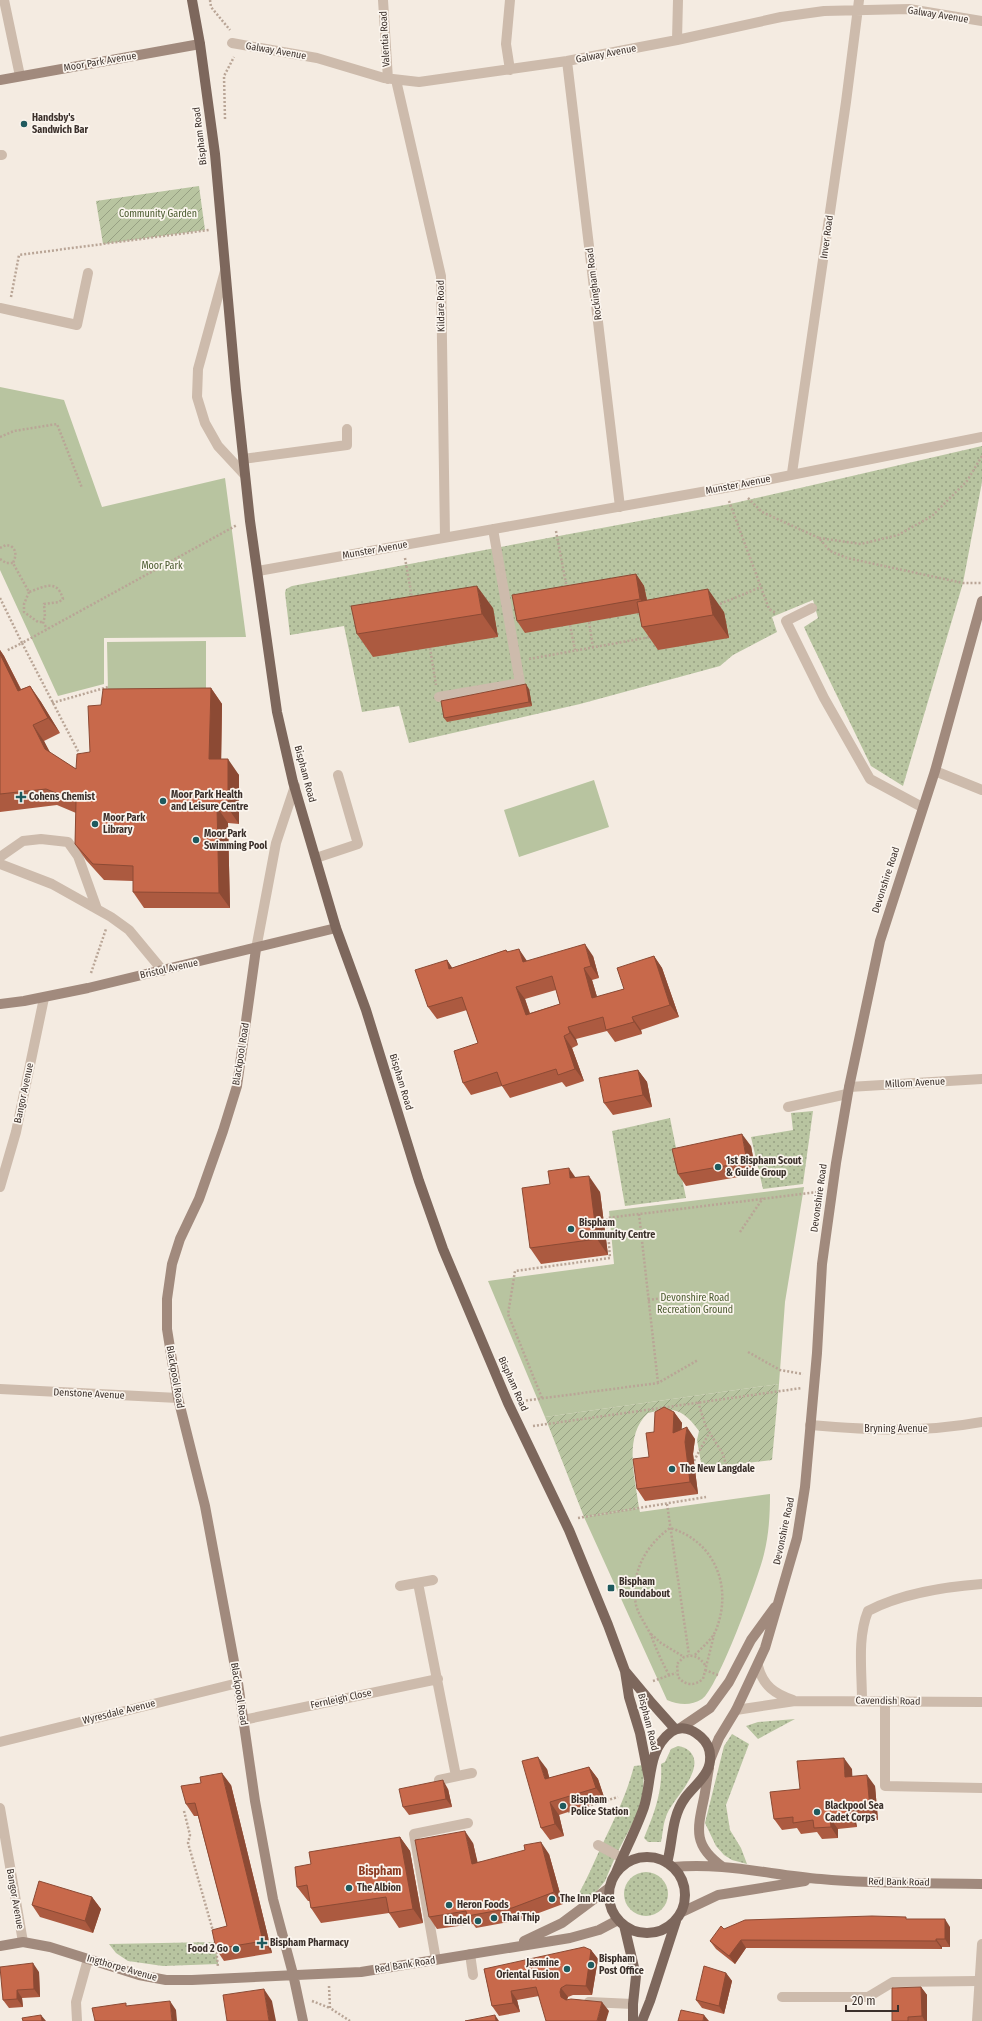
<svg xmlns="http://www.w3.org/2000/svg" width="982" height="2021" font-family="'Fira Sans Condensed',sans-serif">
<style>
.grass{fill:url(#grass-dots)}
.park{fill:#b8c4a0}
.garden{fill:url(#garden-furrows)}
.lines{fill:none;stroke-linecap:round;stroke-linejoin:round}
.path{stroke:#b9a596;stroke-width:2.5;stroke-dasharray:2 2;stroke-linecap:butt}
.lane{stroke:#cdbbac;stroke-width:10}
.street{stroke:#cdbbac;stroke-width:10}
.secondary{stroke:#a18a7d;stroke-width:10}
.primary{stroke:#7d675c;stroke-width:10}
.wall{fill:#ac5a40;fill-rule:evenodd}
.shaded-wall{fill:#8c4a34}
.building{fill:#c8694b;stroke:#8c4a34;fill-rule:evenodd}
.poi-dot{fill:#1f5a5e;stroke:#fbf5ee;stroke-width:1.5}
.labels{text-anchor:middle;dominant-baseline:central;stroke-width:3.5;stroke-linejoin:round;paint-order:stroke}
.street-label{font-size:10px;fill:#3b302b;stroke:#fbf5ee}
.poi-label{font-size:10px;font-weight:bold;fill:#3b302b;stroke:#fbf5ee;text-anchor:start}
.park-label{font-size:10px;fill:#4a5a2e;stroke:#fbf5ee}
.quarter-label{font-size:12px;font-weight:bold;fill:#8c3b22;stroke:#fbf5ee}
</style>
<defs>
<pattern id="grass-dots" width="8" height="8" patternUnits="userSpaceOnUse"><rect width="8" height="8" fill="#b8c4a0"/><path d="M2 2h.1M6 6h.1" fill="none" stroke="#97a083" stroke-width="1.8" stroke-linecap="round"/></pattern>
<pattern id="garden-furrows" width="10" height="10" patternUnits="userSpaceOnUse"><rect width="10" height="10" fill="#b8c4a0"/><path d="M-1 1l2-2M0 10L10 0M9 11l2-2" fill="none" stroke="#97a083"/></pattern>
</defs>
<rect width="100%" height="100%" fill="#f4ebe1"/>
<path class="grass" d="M982,446V482L963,583L903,786L871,766L808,636L804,627L818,618L813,600L772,617L777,632L733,655L720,666L580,704L409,743L399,706L362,712L344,626L290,635L285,593L286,589L292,586L730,504Z
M813,1111L803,1184L763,1189L751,1137L793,1130L791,1113Z
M670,1118L686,1198L625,1206L612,1131Z
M795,1719L758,1739L746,1726L758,1722Z
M732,1734L749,1744L726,1805L730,1830L741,1848L747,1864L732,1860L724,1855L716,1846L705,1823L724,1746Z
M678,1746C685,1747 690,1750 693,1756C701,1774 674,1798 667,1814C663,1823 663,1833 661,1842H648L644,1838C654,1814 663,1791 661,1764L665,1762L671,1749Z
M644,1765L643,1798L639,1811L616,1855L605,1881L592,1897L584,1901L574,1902C586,1882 594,1862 604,1841C616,1816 627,1793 634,1766Z
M624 1894a22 22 0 1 1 44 0a22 22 0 1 1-44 0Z
M215,1942L218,1964L163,1966L128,1961L116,1953L109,1944Z"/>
<path class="park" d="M0,387L64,400L102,507L225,478L246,637L104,638V684L58,696L0,570Z
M206,641V692L108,691L107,642Z
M594,780L609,827L519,857L504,810Z
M804,1187L785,1302L779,1384L545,1417L488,1281L614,1264L609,1211Z
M770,1494C770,1514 769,1534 764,1554C759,1576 717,1690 702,1699C691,1706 679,1705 667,1700L584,1517L639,1508L640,1512Z"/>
<path class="garden" d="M199,186L205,230L103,244L96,201Z
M779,1384L772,1460L702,1468L697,1440L699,1431C683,1409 674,1406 648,1413C623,1436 635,1478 639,1508L584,1517L545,1417Z"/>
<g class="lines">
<path class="path" d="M210,0L211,7L230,30
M225,119L224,76L234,57
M11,297L19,255L209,230
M0,437L14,431L57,424L82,488
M748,498L762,512L819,538L830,551L847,558L963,583H982
M729,501L769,609L776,613
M556,531L567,589
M819,538L861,544L898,535L932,516L967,481L982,456
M0,548L6,545L11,546C17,551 16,556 13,563L29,592C44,587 57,578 63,599L59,602L44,604L45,617L43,622L47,629
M405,558L412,598
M0,559L6,563H13
M29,592L24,604V612L38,622H43
M0,598L22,643L6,651
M720,608V604L761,587
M589,622L593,647
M570,625L575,650
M430,648L436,685
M529,659L650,637
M52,703L108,687
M80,755L22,643L237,525
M91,973L106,929
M639,1214L658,1383
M740,1232L763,1198
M648,1300L677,1296
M748,1352L780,1370L803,1374
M542,1398L508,1314L515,1271L610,1258L607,1218L818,1192
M522,1401L658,1383L698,1360
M698,1402L706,1427L723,1454L726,1465
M533,1426L802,1388
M694,1461L709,1433
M667,1504L689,1655
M578,1518L706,1497
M651,1634L661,1643L684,1657
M705,1665C700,1657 693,1654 684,1657L677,1664L678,1677C686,1686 694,1686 703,1679L714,1635
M705,1670L718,1675
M669,1675C662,1662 656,1649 651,1635C646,1625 639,1616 636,1605C630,1574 645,1546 670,1528C715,1541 733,1587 716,1630C712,1640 701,1648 694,1656
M653,1681L676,1673
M184,1811L190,1835L188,1843L213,1931
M568,1812L618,1797
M216,1948L218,1967
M329,1986L330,2008L350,2021
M312,2001L330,2008"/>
<path class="lane" d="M0,155H2
M23,313L77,325L88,273
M243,459L347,445V429
M0,857L23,841L41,839L68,842L78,856L97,909
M316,858L358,844L338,775
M0,864L52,884L111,917L129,930L163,971
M788,1107L847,1094
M862,1701C862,1671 857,1638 868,1611C902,1593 944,1587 982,1584
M885,1702V1786L982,1788
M598,1845L622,1858L625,1863
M470,1954L473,1975
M436,1960L414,1834L468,1823
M782,1997H868L893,1982L978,1981
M589,2002L633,2004"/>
<path class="street" d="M4,0L20,76
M383,0L388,79
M510,0L506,44L510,70
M677,40L678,0
M232,43L317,58L384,78L419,82L567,61L677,40L781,17L824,11L909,9L982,21
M567,61L620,507
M396,80L441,276L445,537
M225,271L198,369L197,397L205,423L218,446L244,474
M0,308L23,313
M792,473L846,102L859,0
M258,571L741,485L982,437
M812,608L786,621L824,698L870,779L922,807
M439,697L520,683L493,529
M935,771L982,790
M256,949L276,843L295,786
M849,1087L982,1079
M0,1187L16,1132L44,998
M0,1389L178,1398
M810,1425C869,1430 923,1433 982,1422
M418,1583L456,1776
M400,1586L433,1580
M758,1666C763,1686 775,1694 793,1700
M736,1710L795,1701L982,1702
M243,1720L438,1679
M0,1742L238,1683
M439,1780L472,1773
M0,1808L23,1942
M77,2021L76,2002L88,1959
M977,2021L982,1944"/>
<path class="secondary" d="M0,80L200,44
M256,949L237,1086L223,1131L199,1199L180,1239L172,1264L167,1299V1329L178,1398L205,1506L238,1683L255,1801L273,1899L293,1974L303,2021
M0,1004L24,1001L88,988L336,928
M682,1727L710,1708L729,1682L751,1640L775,1607
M710,1760L719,1738L736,1710L765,1648L797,1538L805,1487L817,1353L822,1264L836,1163L849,1087L880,941L935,771L982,601
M709,1768C707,1778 706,1788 704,1798C697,1830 693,1846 723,1867
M673,1867C723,1862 771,1875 821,1879C874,1884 928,1883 982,1884
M682,1912L718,1895L805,1881
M524,1941L562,1923L609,1888
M0,1946L23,1942L50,1947L139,1975L166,1980H192L361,1972L570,1938L599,1930L618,1920"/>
<path class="primary" d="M192,0L200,44L215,154L236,390L250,521L277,712L293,782L336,928L366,1010L419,1181L443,1249L508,1403L569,1530L608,1625L625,1671L629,1697L640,1733L649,1779
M625,1671L650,1701L675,1729
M609 1895a38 38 0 1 1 76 0a38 38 0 1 1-76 0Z
M615,1875C624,1852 636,1830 644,1807C652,1782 647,1750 671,1732C681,1725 692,1729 701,1737C708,1743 711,1752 710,1761C709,1775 693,1787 685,1798C671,1817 673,1842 667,1863
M624,1925L636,1976L633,2004V2021
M642,2021L650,2001L676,1921"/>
</g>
<path class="wall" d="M636,574L644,586L647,600L724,612L729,638L658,650L642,627L639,613L525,633L517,621Z
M493,608L498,637L373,657L357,634Z
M0,650L4,656L21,689L30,686L41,702L60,733L44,741L49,752L76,769L90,752L101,705L211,688L222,704L221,759L239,775V824L228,823L230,908H144L133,892V881L104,880L86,860L75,844L76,813L57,805L0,812Z
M529,689L532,706L447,722L444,718Z
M506,950L508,952L527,961L593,956L599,978L592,980L597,997L624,989L654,956L662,968L679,1017L641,1030L642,1034L615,1042L607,1031L576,1039L578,1045L572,1048L584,1081L566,1087L562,1082L510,1098L502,1086L471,1095L463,1083L478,1043L467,1010L437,1019L428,1007L447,960L452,968ZM556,990L560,1004L530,1013L525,999Z
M638,1070L647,1082L652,1107L613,1115L604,1103Z
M751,1146L756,1174L686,1186L678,1174Z
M576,1177L600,1192L608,1255L541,1264L530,1248L550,1184Z
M674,1412L682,1423L681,1430L695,1439L693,1454L698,1494L645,1501L637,1489L649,1457L654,1432Z
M589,1767L598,1779L605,1800L559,1815L564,1836L550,1840L541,1828L547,1769L549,1778Z
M852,1769V1777L875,1786L878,1820L856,1822L857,1827L838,1829V1838L822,1839L817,1832L801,1834L797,1828L782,1830L774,1819L800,1789Z
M231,1785L272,1953L224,1961L216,1949L227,1926L198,1816H194L186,1804Z
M448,1789L452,1807L409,1815L403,1807Z
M400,1837L410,1851L423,1923L399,1928L389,1913L321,1923L311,1908L310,1901H308L297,1887L311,1864Z
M473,1843L477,1862L549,1854L563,1904L520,1920L476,1928L473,1924L437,1929L429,1917Z
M92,1897L101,1909L93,1933L40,1917L32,1905Z
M907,1919L950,1927V1947H942V1949L746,1948L735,1964L716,1949L710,1941L724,1929Z
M591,1950L598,1959L592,1995H573L568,1997L567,2000L609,2011L539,1996L517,2000L520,2012L499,2016L492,2006L484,1969Z
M39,1972L40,1997L22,1998L23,2007L9,2008L3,2000Z
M726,1973L732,1981L724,2014L702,2008L696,2000Z
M921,1987L927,1995V2021H892Z"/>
<path class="shaded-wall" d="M636,574L644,586L649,611L640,599Z
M477,586L493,608L498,637L482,614Z
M708,589L724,612L729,638L713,615Z
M0,650L4,656L29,706L18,691L0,654Z
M526,684L529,689L532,706L529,702Z
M30,686L41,702L60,733L48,718Z
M211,688L222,704L221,775L209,759Z
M33,725L44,741L57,765L45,749Z
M228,759L239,775V824L228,808Z
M217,807L228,823L230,908L219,893Z
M585,944L593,956L599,978L591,966Z
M519,949L527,961L523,962Z
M654,956L662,968L679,1017L670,1005Z
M447,960L455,972L449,969Z
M584,968L592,980L601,1010L592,998Z
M516,987L525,999L534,1027L526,1015Z
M632,1017L641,1030L642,1034L634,1022Z
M568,1027L576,1039L578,1045L570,1033Z
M564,1036L572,1048L584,1081L575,1069Z
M638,1070L647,1082L652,1107L643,1095Z
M742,1134L751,1146L756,1174L747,1162Z
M569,1168L580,1184L570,1178Z
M589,1176L600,1192L608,1255L597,1239Z
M674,1412L682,1423L681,1444L673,1433Z
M687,1427L695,1439L693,1454L698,1494L690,1482L685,1442Z
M538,1757L547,1769L553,1791L545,1779Z
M844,1758L852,1769L853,1788L845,1777Z
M589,1767L598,1779L605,1800L596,1788Z
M222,1773L231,1785L272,1953L263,1941Z
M867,1775L875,1786L878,1820L870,1809Z
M443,1780L448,1789L452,1807L446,1799Z
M550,1802L559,1815L564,1836L555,1824Z
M848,1811L856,1822L857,1827L849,1816Z
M830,1818L838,1829V1838L831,1827Z
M465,1831L473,1843L481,1876L472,1864Z
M400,1837L410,1851L423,1923L413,1909Z
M541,1842L549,1854L563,1904L554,1892Z
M92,1897L101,1909L93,1933L85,1921Z
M945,1919L950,1927V1947L945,1939Z
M936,1939L942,1947V1949L936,1941Z
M741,1940L746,1948L735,1964L729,1956Z
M591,1950L598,1959L592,1995L586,1986Z
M33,1963L39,1972L40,1997L34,1989Z
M726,1973L732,1981L724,2014L719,2006Z
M921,1987L927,1995V2021H925L922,2016Z
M561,1988L568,1997L566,2001L561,1997L560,1992Z
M264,1989L272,2001L276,2021H269Z
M17,1990L22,1998L23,2007L17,1999Z
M511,1991L517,2000L520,2012L513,2003Z
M170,2001L176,2010L177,2021H172Z
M602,2002L609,2011L606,2021H597Z
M41,2015L46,2021H42Z
M495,2015L499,2021H496Z
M704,2015L709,2021H703Z"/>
<path class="building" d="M636,574L640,599L517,621L512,595Z
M477,586L482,614L357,634L351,606Z
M708,589L713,615L642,627L637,602Z
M0,654L18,691L30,686L48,718L33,725L45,749L76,769L77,754L90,752L88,706L101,705L103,689L211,688L209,759H228V808L217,807L219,893L133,892V866L93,864L75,844L76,801L46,789L0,794Z
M526,684L529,702L444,718L441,701Z
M585,944L591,966L584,968L592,998L624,989L617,968L654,956L670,1005L632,1017L634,1022L606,1030L603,1017L568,1027L570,1033L564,1036L575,1069L558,1075L556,1069L502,1086L497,1072L463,1083L454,1051L478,1043L462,997L428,1007L415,970L447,960L449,969L506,950L507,952L519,949L523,962ZM552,976L560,1004L526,1015L516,987Z
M638,1070L643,1095L604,1103L599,1078Z
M742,1134L747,1162L678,1174L672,1149Z
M569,1168L570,1178L589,1176L597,1239L530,1248L522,1188L550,1184L548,1171Z
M664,1407L674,1412L673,1433L687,1427L685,1442L690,1482L637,1489L633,1459L649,1457L646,1433L654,1432L655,1412Z
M538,1757L545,1779L589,1767L596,1788L550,1802L555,1824L541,1828L522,1761Z
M844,1758L845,1777L867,1775L870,1809L848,1811L849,1816L830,1818L831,1827L814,1828L813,1820L793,1823V1817L774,1819L770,1792L800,1789L797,1761Z
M222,1773L263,1941L216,1949L212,1930L227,1926L195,1803L186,1804L181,1786L201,1783L200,1777Z
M443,1780L446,1799L403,1807L399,1789Z
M465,1831L472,1864L525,1850L524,1845L541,1842L554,1892L512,1908L467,1916L466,1911L429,1917L415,1840Z
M400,1837L413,1909L389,1913L386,1897L311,1908L307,1885L297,1887L295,1867L311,1864L309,1852Z
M39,1881L92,1897L85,1921L32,1905Z
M872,1916L906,1917V1919H945V1939H936V1941L741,1940L729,1956L710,1941L721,1926L724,1929L745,1920Z
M584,1947L591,1950L586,1986L566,1985L561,1988L560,1992L561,1997L566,2000L571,1999L602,2002L597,2021H546L536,1987L511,1991L513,2003L492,2006L484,1969Z
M33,1963L34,1989L17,1990V1999L3,2000L0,1967Z
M704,1966L726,1973L719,2006L696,2000Z
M921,1987L922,2016L908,2017V2021H892V1988Z
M264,1989L269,2021H227L223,1995Z
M170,2001L172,2021H95L92,2008L126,2003V2006Z
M681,2010L704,2015L703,2021H678Z
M41,2015L42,2021H23L22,2018Z
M495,2015L496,2021H465Z"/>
<g class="poi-dot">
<circle cx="24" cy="124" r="4"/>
<path d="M19 791h4v4h4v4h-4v4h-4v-4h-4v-4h4z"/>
<circle cx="163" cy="801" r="4"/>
<circle cx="95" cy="824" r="4"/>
<circle cx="196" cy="840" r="4"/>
<circle cx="718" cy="1167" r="4"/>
<circle cx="571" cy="1229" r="4"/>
<circle cx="672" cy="1469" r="4"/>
<rect x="607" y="1584" width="8" height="8" rx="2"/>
<circle cx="563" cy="1806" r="4"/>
<circle cx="817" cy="1812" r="4"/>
<circle cx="349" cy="1888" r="4"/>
<circle cx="552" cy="1899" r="4"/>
<circle cx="449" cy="1905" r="4"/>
<circle cx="494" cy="1918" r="4"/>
<circle cx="478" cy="1921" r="4"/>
<path d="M260 1937h4v4h4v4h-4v4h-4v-4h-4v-4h4z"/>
<circle cx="236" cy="1949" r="4"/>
<circle cx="591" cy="1965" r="4"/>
<circle cx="567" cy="1969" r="4"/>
</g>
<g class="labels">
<g class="street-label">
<text transform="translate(938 15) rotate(9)">Galway Avenue</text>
<text transform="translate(385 39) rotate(-93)">Valentia Road</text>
<text transform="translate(276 51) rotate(10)">Galway Avenue</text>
<text transform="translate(606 54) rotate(-11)">Galway Avenue</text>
<text transform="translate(100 62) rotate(-10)">Moor Park Avenue</text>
<text transform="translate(200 136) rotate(-97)">Bispham Road</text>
<text transform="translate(827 237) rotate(-82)">Inver Road</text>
<text transform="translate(594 284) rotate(-97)">Rockingham Road</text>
<text transform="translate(441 306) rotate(-91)">Kildare Road</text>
<text transform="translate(738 485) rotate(-11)">Munster Avenue</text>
<text transform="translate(375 550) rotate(-10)">Munster Avenue</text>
<text transform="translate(305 774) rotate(75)">Bispham Road</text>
<text transform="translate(886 880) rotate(-72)">Devonshire Road</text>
<text transform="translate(169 969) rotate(-13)">Bristol Avenue</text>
<text transform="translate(241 1054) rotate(-81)">Blackpool Road</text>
<text transform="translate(401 1082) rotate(73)">Bispham Road</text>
<text transform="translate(915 1083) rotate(-3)">Millom Avenue</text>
<text transform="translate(24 1093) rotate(-78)">Bangor Avenue</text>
<text transform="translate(819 1198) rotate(-82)">Devonshire Road</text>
<text transform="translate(175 1377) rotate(80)">Blackpool Road</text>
<text transform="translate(513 1384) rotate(66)">Bispham Road</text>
<text transform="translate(89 1394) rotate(3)">Denstone Avenue</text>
<text x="896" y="1429">Bryning Avenue</text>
<text transform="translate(784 1531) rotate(-78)">Devonshire Road</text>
<text transform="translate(239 1694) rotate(81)">Blackpool Road</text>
<text transform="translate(341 1699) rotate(-12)">Fernleigh Close</text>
<text transform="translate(888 1701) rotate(1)">Cavendish Road</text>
<text transform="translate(119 1712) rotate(-14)">Wyresdale Avenue</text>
<text transform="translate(648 1722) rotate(76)">Bispham Road</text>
<text transform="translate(899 1882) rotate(1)">Red Bank Road</text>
<text transform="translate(15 1899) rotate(80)">Bangor Avenue</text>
<text transform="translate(405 1965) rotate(-9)">Red Bank Road</text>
<text transform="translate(122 1968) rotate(16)">Ingthorpe Avenue</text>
</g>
<g class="poi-label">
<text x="32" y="118">Handsby's<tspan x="32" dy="12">Sandwich Bar</tspan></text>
<text x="171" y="795">Moor Park Health<tspan x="171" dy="12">and Leisure Centre</tspan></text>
<text x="29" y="797">Cohens Chemist</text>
<text x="103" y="818">Moor Park<tspan x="103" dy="12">Library</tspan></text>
<text x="204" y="834">Moor Park<tspan x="204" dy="12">Swimming Pool</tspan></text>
<text x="726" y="1161">1st Bispham Scout<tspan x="726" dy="12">&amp; Guide Group</tspan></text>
<text x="579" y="1223">Bispham<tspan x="579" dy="12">Community Centre</tspan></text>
<text x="680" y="1469">The New Langdale</text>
<text x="619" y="1582">Bispham<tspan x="619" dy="12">Roundabout</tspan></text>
<text x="571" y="1800">Bispham<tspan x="571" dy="12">Police Station</tspan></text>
<text x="825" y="1806">Blackpool Sea<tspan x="825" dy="12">Cadet Corps</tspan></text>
<text x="357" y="1888">The Albion</text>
<text x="560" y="1899">The Inn Place</text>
<text x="457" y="1905">Heron Foods</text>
<text x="502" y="1918">Thai Thip</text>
<text x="470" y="1921" text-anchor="end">Lindel</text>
<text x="270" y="1943">Bispham Pharmacy</text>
<text x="228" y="1949" text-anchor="end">Food 2 Go</text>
<text x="599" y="1959">Bispham<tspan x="599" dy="12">Post Office</tspan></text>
<text x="559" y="1963" text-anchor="end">Jasmine<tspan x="559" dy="12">Oriental Fusion</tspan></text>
</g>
<g class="park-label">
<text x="158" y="214">Community Garden</text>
<text x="162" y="566">Moor Park</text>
<text x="695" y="1298">Devonshire Road<tspan x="695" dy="12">Recreation Ground</tspan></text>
</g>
<g class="quarter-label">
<text x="380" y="1871">Bispham</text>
</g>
</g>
<path d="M846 2005v6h52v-6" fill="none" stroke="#3b302b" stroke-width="2"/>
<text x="852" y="2005" font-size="12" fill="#3b302b" stroke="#fbf5ee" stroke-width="3" paint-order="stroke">20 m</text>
</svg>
